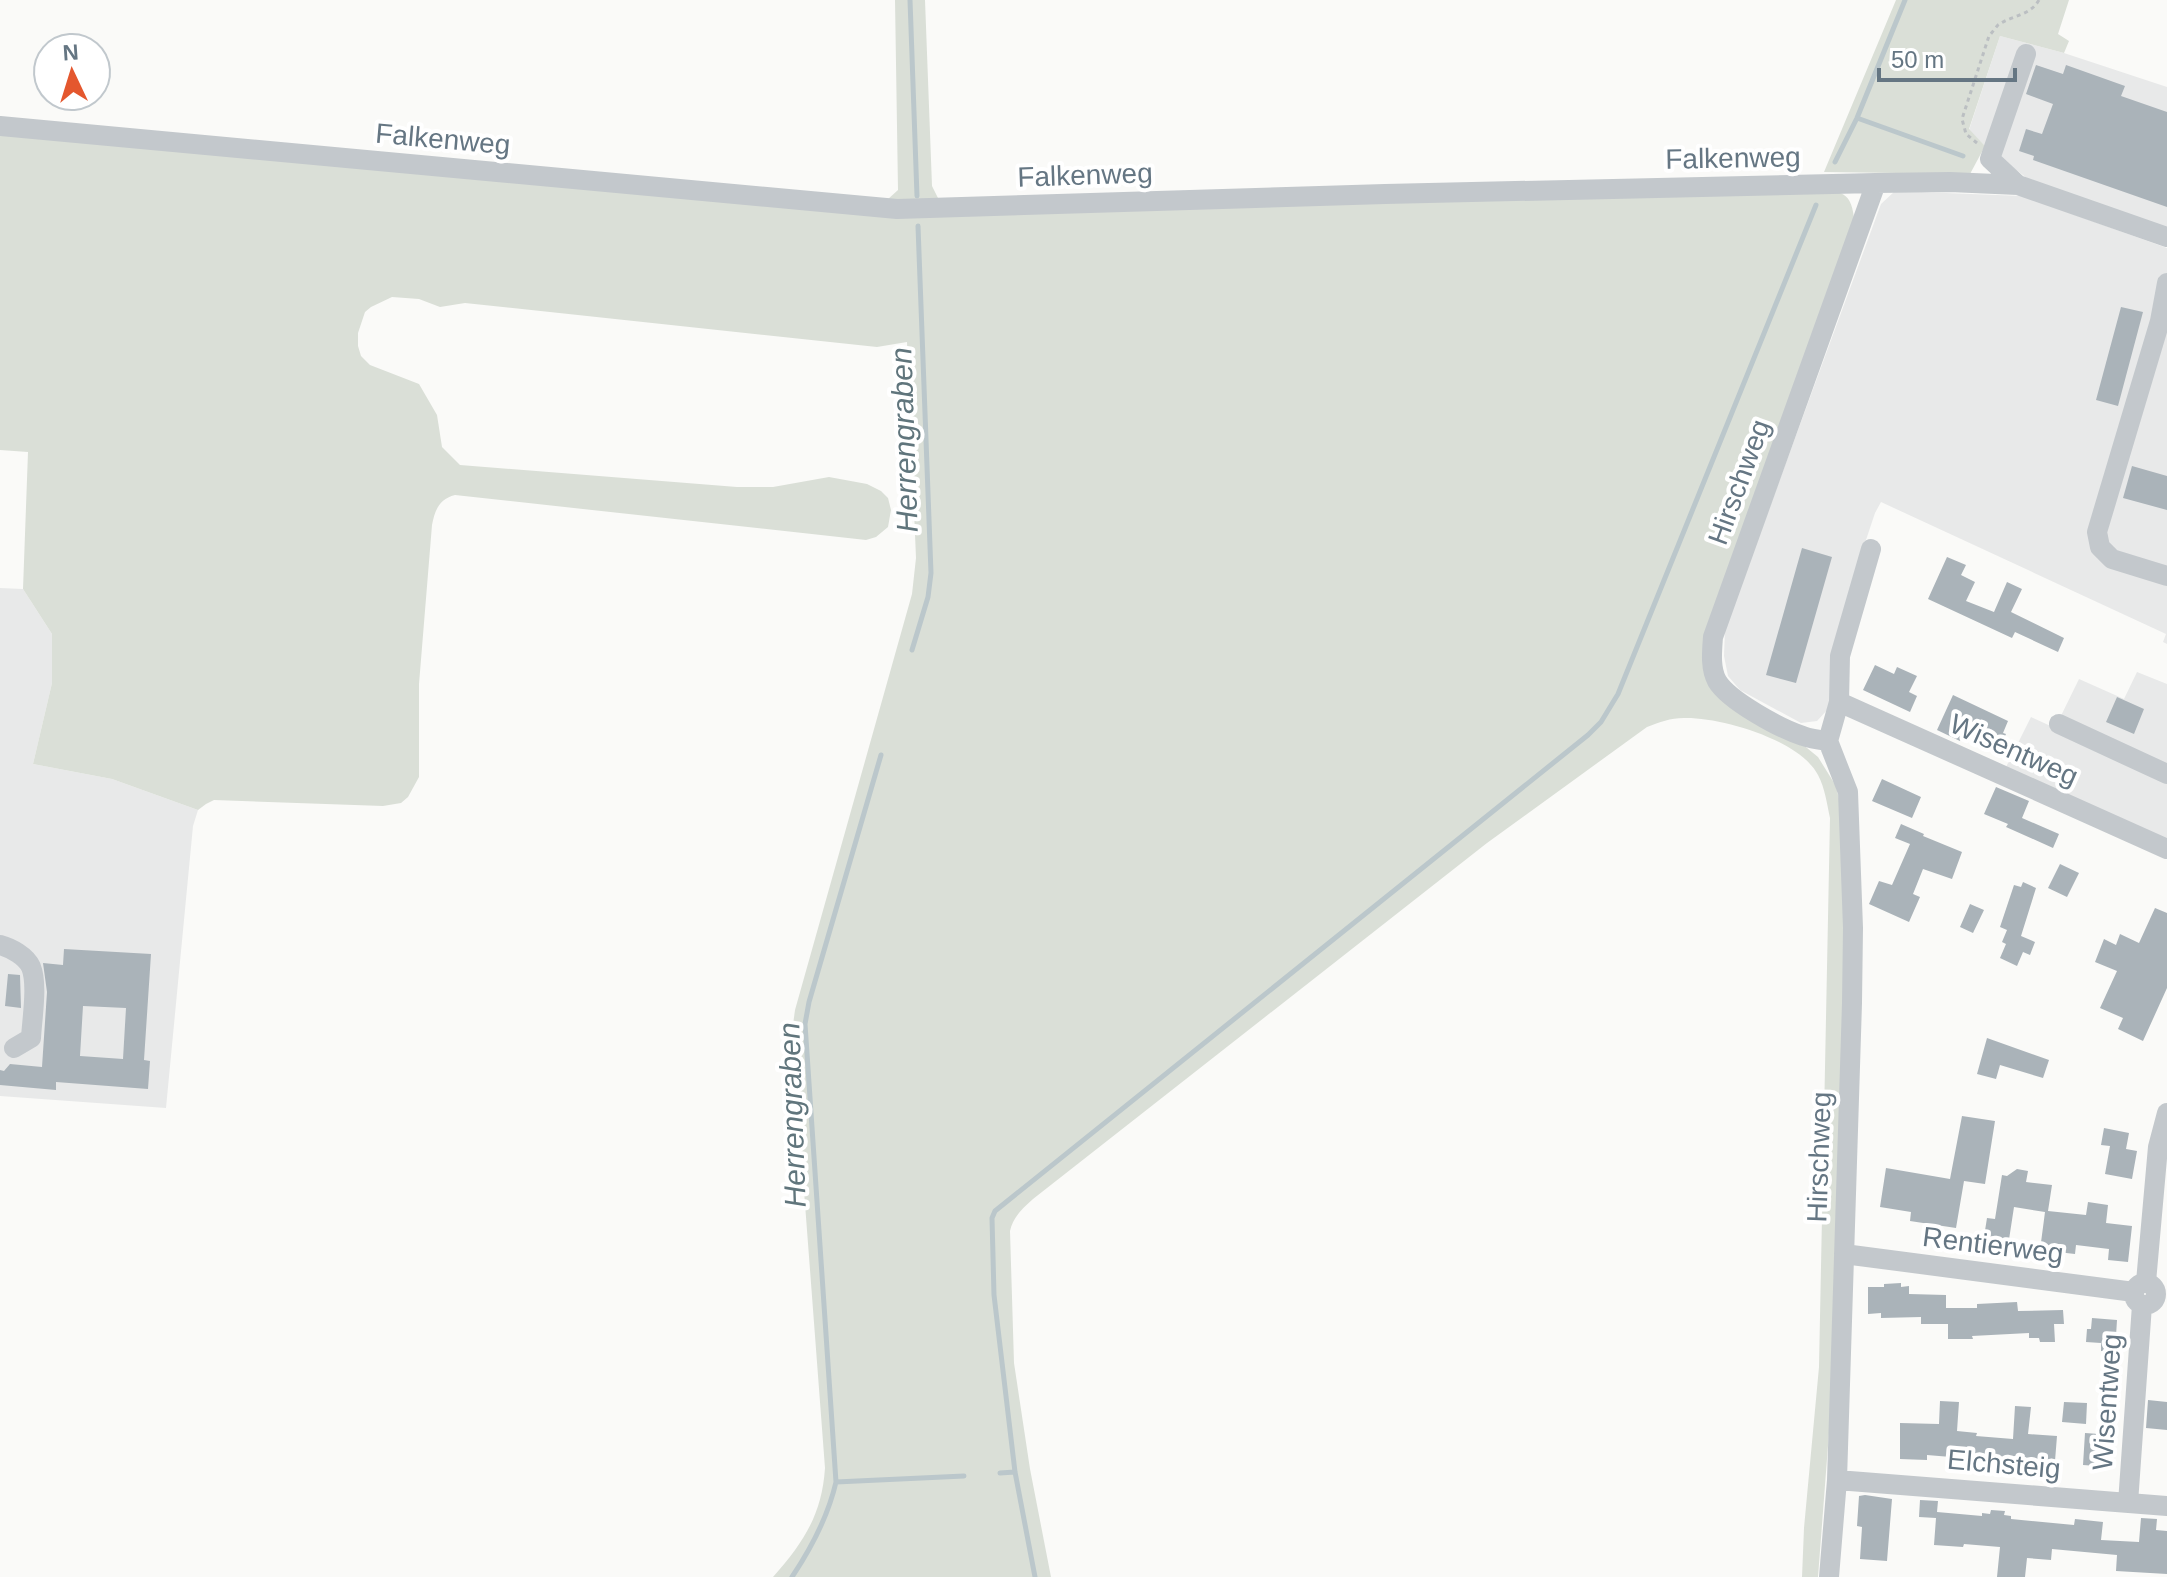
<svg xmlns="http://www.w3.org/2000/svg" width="2167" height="1577" font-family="Helvetica,sans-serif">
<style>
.built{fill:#e8e9e9}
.green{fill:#dadfd7}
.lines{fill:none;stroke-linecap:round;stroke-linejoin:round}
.stream{stroke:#bbc7cb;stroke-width:5}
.building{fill:#aab3b9;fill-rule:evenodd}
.path{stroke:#bbbfc2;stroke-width:3;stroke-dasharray:4 4;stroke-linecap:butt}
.minor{stroke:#c3c8cc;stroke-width:20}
.labels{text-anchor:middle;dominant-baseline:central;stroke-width:8;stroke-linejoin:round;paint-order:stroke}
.street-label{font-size:28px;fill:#657683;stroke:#fff}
.water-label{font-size:30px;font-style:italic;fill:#60757c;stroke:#fff}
</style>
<rect width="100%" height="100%" fill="#fafaf8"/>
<path class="built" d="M2000,36L2064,53L2167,87V229L2032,182L1985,146L1969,130Z
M1895,191L2022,196L2167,248V644L2163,642L2166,634L1881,502L1875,513L1860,558L1829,708L1817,721L1801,723L1740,690L1728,676L1724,656L1725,629L1881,204Z
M0,588L23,589L52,634V683L33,764L112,779L198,810L193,826L166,1108L0,1096Z
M2137,672L2167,684V841L2005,769L2031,717L2055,728L2079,679L2124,699Z"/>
<path class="green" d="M895,0H925L932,186L939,200H887L898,190Z
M1896,0H2069L2058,34L2069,41L2064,53L2000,36L1969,129L1985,146L1970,174L1824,172Z
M0,134L872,215L1812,190C1837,192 1851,188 1854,218L1703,663L1818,757L1836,786L1842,812L1845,990L1834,1367L1818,1577H1802L1804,1528L1819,1367L1830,818C1827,804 1825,788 1818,775C1800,740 1721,717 1684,718C1670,718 1660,722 1647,727L1487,843L1033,1199C1022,1209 1013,1217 1010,1231L1014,1363L1030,1469L1051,1577H773C803,1543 822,1515 825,1468L792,1032L795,1010L912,594L916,558L907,342L877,347L465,303L440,307L419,299L392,297L371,307L365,312L358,333V346L361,356L370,365L419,384L437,415L442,447L460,465L737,487H773L829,477L867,484L881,491L888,498L891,510L888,527L876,537L866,540L455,495C439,499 435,510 432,525L419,684V777L408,797L401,803L383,806L214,800L206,804L198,810L112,779L33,764L52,683V634L23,589L28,452L0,450Z"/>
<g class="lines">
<path class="stream" d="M910,0L917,196
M1857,118L1963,156
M1835,162L1857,118L1905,0
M912,650L928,597L931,573L918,226
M1000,1473L1015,1472
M836,1482L964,1476
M792,1577C812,1547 828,1517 836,1482L805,1024L809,1002L881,755
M1035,1577L1015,1472L994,1295L992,1218L995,1211L1588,735L1601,722L1618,694L1816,205"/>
</g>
<path class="building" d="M2036,65L2063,74L2066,65L2125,86L2121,96L2167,112V207L2033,160L2034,156L2019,151L2026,129L2042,134L2053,104L2026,94Z
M2121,307L2143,312L2118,406L2096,400Z
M2132,466L2167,476V510L2123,498Z
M1802,548L1832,557L1796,683L1766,675Z
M1947,557L1966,565L1961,575L1975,582L1966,601L1994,612L2007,582L2022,589L2011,612L2064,638L2058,652L2015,632L2012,638L1928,599Z
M1875,665L1894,674L1897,667L1917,676L1909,692L1917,696L1910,712L1863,690Z
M1953,695L2008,721L2003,733L2006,734L1998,751L1963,734L1960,741L1937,730Z
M2117,697L2144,709L2134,734L2106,722Z
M1882,779L1921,797L1912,818L1872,801Z
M1996,787L2029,801L2022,818L2059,834L2053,848L2006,827L2008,824L1984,814Z
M1901,824L1924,834L1923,836L1962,852L1952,879L1923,869L1913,894L1920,897L1909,922L1869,904L1879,881L1892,885L1910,844L1895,838Z
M2060,864L2079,873L2067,897L2048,888Z
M2023,882L2036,888L2021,936L2035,942L2030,955L2023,952L2017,966L2000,958L2006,944L2002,942L2007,930L2000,927L2014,885L2021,887Z
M1970,904L1984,910L1973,933L1960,927Z
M2155,908L2167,913V988L2143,1041L2118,1029L2123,1018L2100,1008L2117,971L2095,962L2104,939L2116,945L2120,934L2139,943Z
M64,949L151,954L144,1060L150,1061L148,1089L56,1082V1090L0,1085V1070L4,1071L10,1064L42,1067L47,992L43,963L63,965ZM83,1006L126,1008L123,1059L80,1056Z
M8,974L20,975L21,1008L5,1006Z
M1987,1038L2049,1060L2043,1078L2000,1065L1996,1079L1977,1074Z
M1962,1116L1995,1121L1985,1184L1964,1181L1956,1228L1910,1221L1911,1212L1880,1207L1886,1168L1950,1179Z
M2104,1128L2129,1133L2126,1149L2137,1151L2132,1179L2105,1174L2110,1146L2101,1145Z
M2017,1169L2028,1171L2026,1182L2052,1185L2048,1211L2086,1215L2088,1202L2108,1205L2106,1223L2132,1226L2128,1262L2108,1260L2109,1249L2076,1245L2075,1254L2040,1250L2045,1212L2014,1207L2008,1246L1983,1243L1987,1218L1995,1219L2002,1175L2007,1176Z
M1901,1283V1287L1909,1286V1294L1946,1295V1308H1977V1304L2017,1302L2018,1311L2063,1310L2064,1324H2054L2055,1342H2040L2039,1338H2029V1333L1972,1336L1973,1339H1948V1324H1921V1317L1881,1318V1313L1868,1314V1287H1884V1284Z
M2092,1318L2117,1320L2115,1352L2101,1351V1343L2086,1342L2087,1329H2091Z
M2148,1400L2167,1402V1430L2146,1428Z
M1940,1401L1959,1402L1957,1431L1977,1433L1976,1436L2013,1439L2015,1406L2031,1407L2028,1434L2057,1436L2055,1461L2019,1458L2018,1468L1963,1461V1458L1927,1455V1460L1900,1459V1423L1939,1424Z
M2064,1402L2087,1403L2086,1424L2062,1422Z
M2085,1433L2113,1435L2111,1467L2083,1465Z
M1865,1495L1892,1499L1887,1561L1860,1559L1862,1527L1857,1526L1859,1496Z
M1920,1500L1938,1501L1937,1512L1982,1516V1513L1990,1514L1991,1510L2005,1511L2004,1515L2011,1516V1519L2074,1525L2075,1519L2103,1522L2101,1540L2139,1542L2141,1518L2157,1519L2156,1530L2167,1531V1574L2116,1571L2117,1555L2052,1549L2051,1560L2027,1558L2025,1577H1997L2000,1547L1964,1544L1963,1547L1934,1545L1936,1518L1919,1517Z"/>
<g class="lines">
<path class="path" d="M1977,143L1966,134L1962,119L1989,36C1990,35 1997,26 1998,25C2012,15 2030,16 2039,0"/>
<path class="minor" d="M0,126L897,209L1385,194L1876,183L1950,182L2018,185L2167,237
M2018,185L1990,159L2026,54
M2167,283L2160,321L2097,532L2100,547L2112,559L2167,576
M1839,702L2167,849
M2059,724L2167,774
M1828,741L1839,702L1840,656L1871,549
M0,945C11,948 26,956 31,967C38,984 32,1019 31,1038L14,1048
M1844,1254L2134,1292
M2146,1282L2158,1147L2167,1113
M2134 1294a11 11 0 1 1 22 0a11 11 0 1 1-22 0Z
M1837,1480L2167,1506
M2128,1503L2142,1305
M1829,1577L1837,1480L1852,1003L1853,928L1848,792L1828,741C1820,740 1811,739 1803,736C1781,729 1729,701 1717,681C1710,668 1712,651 1713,637L1876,183"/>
</g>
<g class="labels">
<g class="street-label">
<text transform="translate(443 139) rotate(5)">Falkenweg</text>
<text transform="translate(1733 158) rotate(-1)">Falkenweg</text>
<text transform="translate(1085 175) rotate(-2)">Falkenweg</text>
<text transform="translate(1739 482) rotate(-70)">Hirschweg</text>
<text transform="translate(2014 750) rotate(24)">Wisentweg</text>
<text transform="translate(1819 1157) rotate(-88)">Hirschweg</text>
<text transform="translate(1993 1245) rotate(7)">Rentierweg</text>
<text transform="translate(2107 1402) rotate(-86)">Wisentweg</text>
<text transform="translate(2004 1464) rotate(5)">Elchsteig</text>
</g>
<g class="water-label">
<text transform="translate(904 440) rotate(-92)">Herrengraben</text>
<text transform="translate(792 1115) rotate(-92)">Herrengraben</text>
</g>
</g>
<g transform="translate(72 72) rotate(356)"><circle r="38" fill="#ffffff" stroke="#c1c8cd" stroke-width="2"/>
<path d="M0-6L14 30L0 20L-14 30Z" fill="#e4572e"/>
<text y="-12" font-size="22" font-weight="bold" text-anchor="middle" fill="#657683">N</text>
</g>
<path d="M1879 68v12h136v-12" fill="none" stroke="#657683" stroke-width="4"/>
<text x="1891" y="68" font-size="24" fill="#657683" stroke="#ffffff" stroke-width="6" paint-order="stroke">50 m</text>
</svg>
